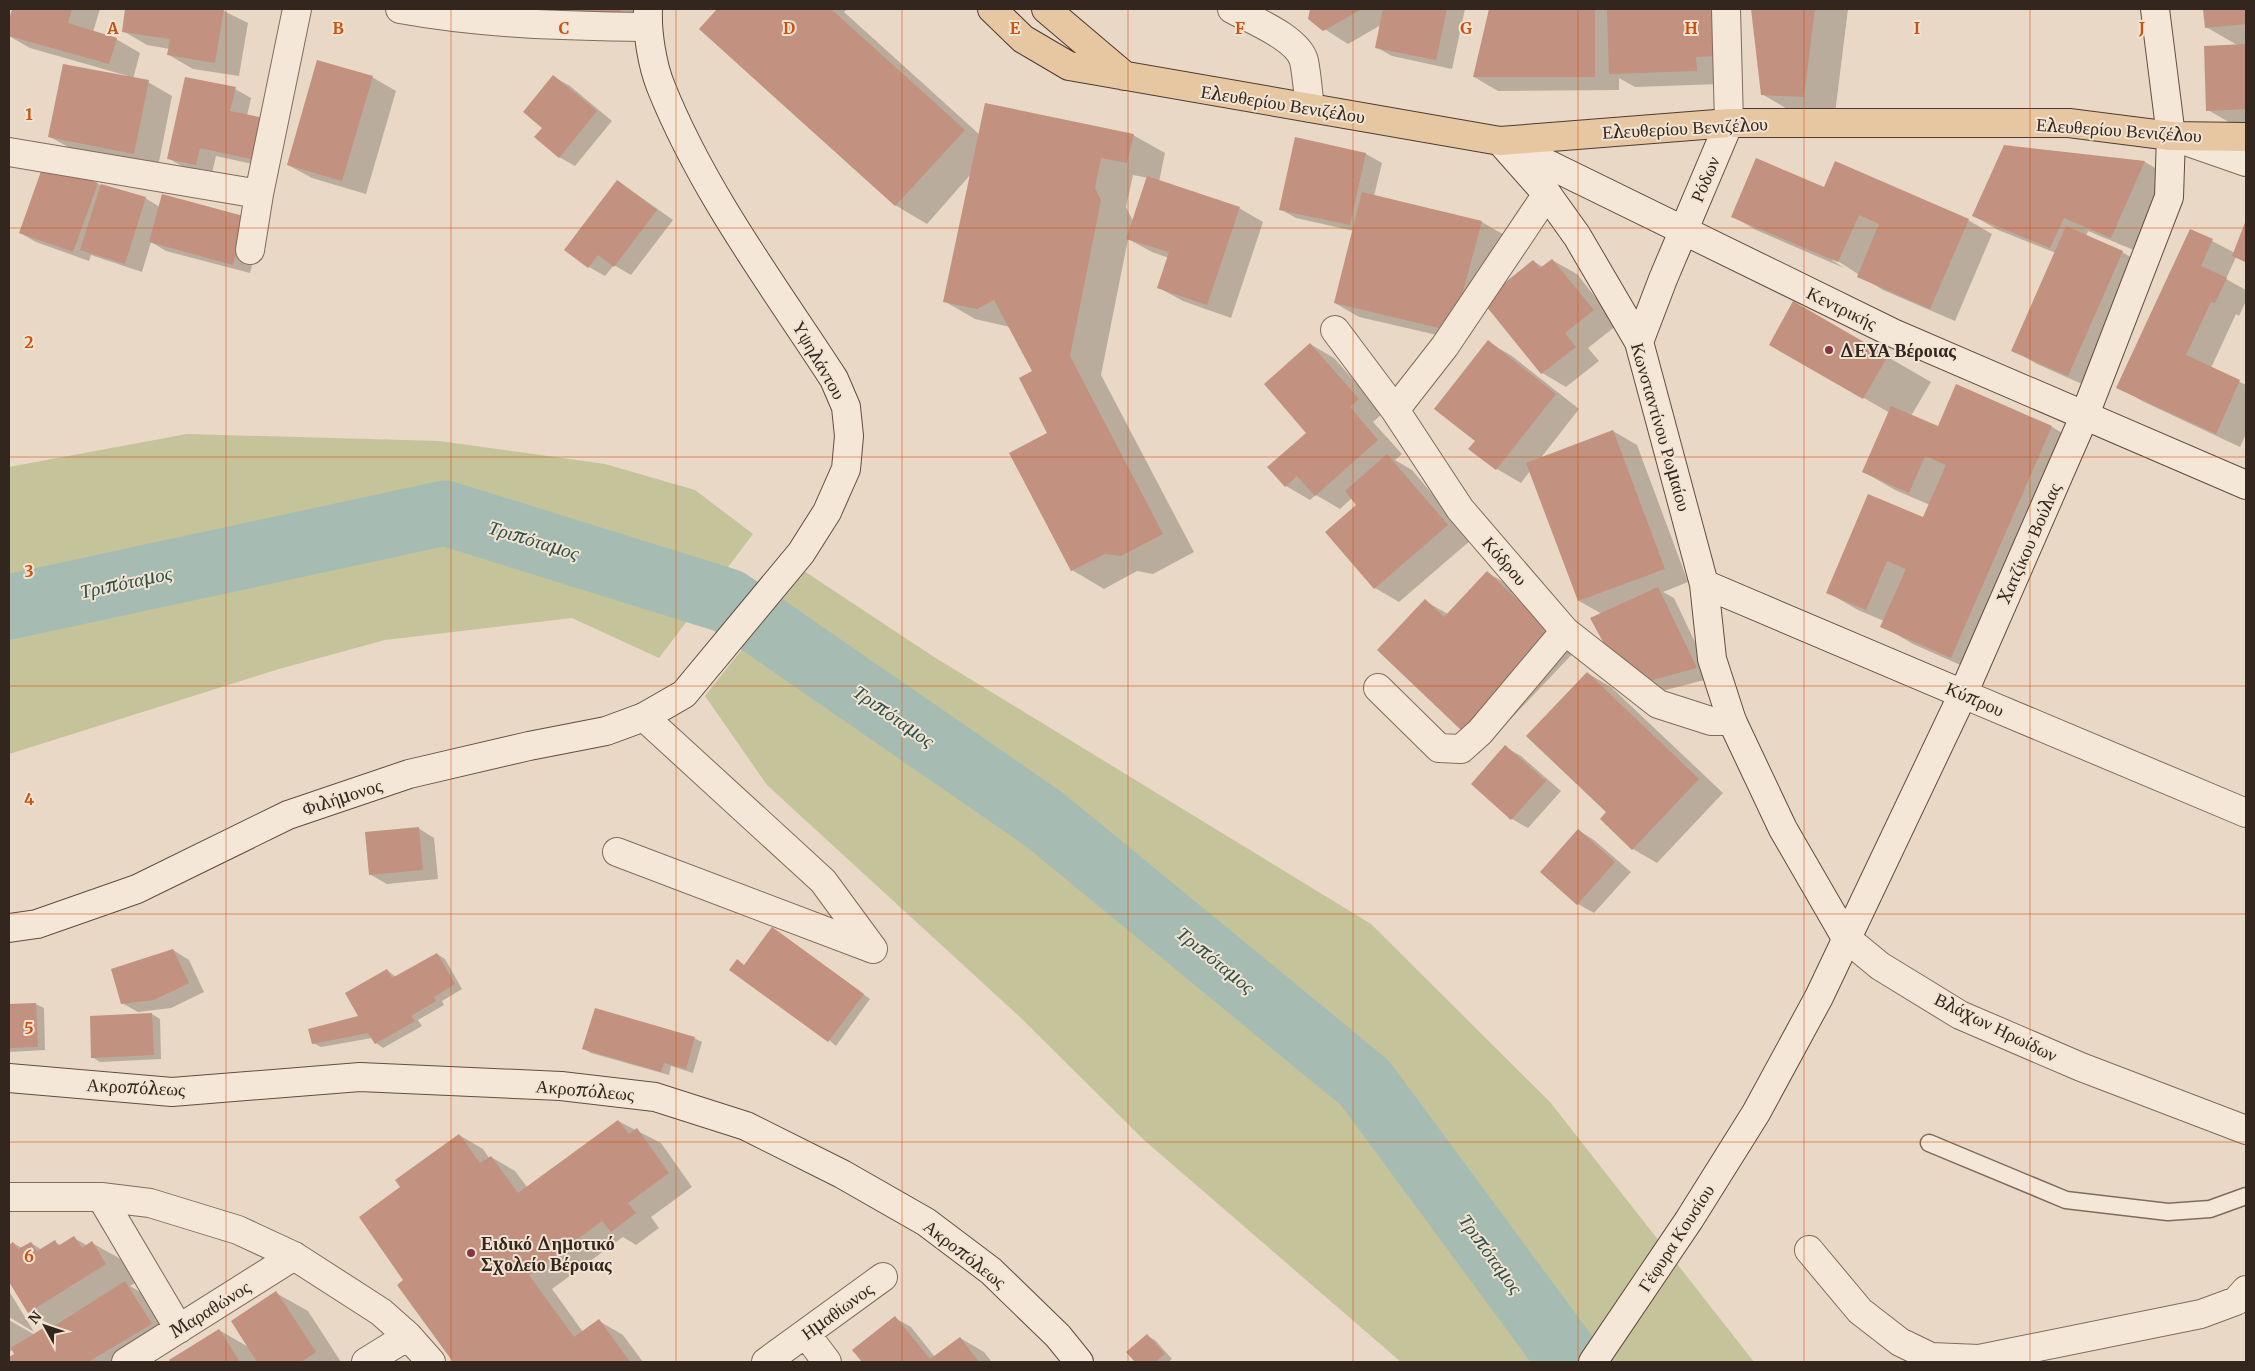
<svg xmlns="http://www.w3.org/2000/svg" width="2255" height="1371" font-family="Merriweather,serif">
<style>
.green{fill:#c5c39a}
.shadow{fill:#0003;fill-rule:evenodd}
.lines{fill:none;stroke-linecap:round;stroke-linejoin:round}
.river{stroke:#a6bcb2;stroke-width:65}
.building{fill:#c2917f}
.lane-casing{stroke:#816b5d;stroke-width:19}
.street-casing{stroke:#816b5d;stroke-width:30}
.secondary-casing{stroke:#634c40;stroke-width:30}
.primary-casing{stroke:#4f3a31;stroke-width:30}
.lane{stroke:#f4e7d7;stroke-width:16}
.street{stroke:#f4e7d7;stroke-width:28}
.secondary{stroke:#f4e7d7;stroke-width:28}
.primary{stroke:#e7c7a1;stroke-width:28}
.grid{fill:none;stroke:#cd510f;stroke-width:1;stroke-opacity:0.55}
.poi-dot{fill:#893442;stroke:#f1e4d3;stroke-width:2}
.labels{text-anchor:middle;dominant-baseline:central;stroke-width:4;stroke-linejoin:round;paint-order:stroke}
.street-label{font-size:18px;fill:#33261f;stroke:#f1e4d3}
.poi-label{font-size:18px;font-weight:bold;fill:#33261f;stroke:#f1e4d3;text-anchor:start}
.water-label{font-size:19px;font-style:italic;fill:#30514a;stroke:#f1e4d3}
.grid-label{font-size:16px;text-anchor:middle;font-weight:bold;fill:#cd510f;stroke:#f1e4d3;stroke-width:4;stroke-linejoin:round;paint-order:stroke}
</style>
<rect width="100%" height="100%" fill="#e8d8c5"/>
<path class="green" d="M187,434L439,441L605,464L695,490L753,534L659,658L572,618L385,640L279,669L9,754V467Z
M804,571L934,657L1371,924L1550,1102L1754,1362H1401L1144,1140L1022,1019L767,785L705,696Z"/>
<path class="shadow" d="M13,9H100L93,32L116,39L140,53L133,79L148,82L172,96L158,167L74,150L50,137L128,76L30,48L9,36V25Z
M127,9H220L248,23L239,76L193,69L169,55L170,49L147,45L123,31Z
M540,9H648L642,34Z
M719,9H847L844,12L980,135H1133L1165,153L1159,182L1239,208L1263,222L1231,318L1183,301L1159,288L1169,258L1152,252L1128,239L1101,375L1194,552L1153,574L1137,571L1104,589L1072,570L1011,453L1048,433L1033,372L1010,327L975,319L944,301L971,174L927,224L895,205L701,29ZM1133,175L1148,178L1133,221L1126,207Z
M1311,9H1465L1452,69L1392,56L1376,47L1381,25L1348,44L1309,19Z
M1490,9H1737L1720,84L1635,87L1619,78V90L1498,91L1474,77Z
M1753,9H1848L1835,114L1794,113L1762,94Z
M2204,9H2246V128H2239L2208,110L2239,46L2206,27Z
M372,77L396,91L366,194L312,178L288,165Z
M554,77L570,86L612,121L575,166L559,157Z
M235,89L251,98L247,116L276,169L216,156L212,173L185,168L168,158Z
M2005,146L2145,162L2169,176L2136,251L2088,231L2086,236L2122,252L2147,266L2093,389L2037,364L2013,350L2056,253L1998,230L1974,216Z
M1366,154L1382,163L1374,196L1482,222L1506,236L1489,297L1533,261L1543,267L1552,260L1577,274L1617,325L1588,348L1599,361L1566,387L1542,373L1487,305L1485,313L1463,341L1359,317L1335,303L1354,231L1296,218L1280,209Z
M618,181L673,220L631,275L614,265L605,276L589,267Z
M98,184L145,198L160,207L262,227L250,273L166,251L151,242L142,272L91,255L89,261L36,242L20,233Z
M1825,189L1968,220L1992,234L1955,321L1883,290L1833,258L1832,260L1844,268L1756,230L1732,216Z
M2246,223V263L2236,257L2226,279L2246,290V301L2239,316L2236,314L2211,368L2246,385V434L2240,447L2142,401L2118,387L2191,230L2235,253Z
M1794,303L1931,382L1911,416L1939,428L1957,385L2052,427L2083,445L1983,675L1913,644L1882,626L1884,621L1858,610L1827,592L1923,519L1930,505L1895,490L1864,472L1890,413L1770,344Z
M1488,342L1512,356L1579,409L1540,459L1613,431L1637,445L1688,582L1663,592L1674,598L1712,678L1662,691L1646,681L1602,614L1579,601L1530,471L1521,483L1497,469L1476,441Z
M1310,344L1334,358L1383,413L1373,422L1402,454L1395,460L1412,470L1471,540L1399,602L1375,588L1358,505L1352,498L1340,509L1316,495L1310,500L1286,486L1308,433Z
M1488,573L1512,587L1577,649L1487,744L1425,601L1448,614Z
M1587,673L1611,687L1723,793L1657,863L1633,849L1608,812Z
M1505,747L1521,756L1561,791L1528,828L1512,819L1472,784Z
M418,828L434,838L438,879L387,884L371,875Z
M1578,830L1594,840L1631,872L1594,913L1578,904Z
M780,933L870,999L836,1046L737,961L745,966Z
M173,950L189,960L204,992L171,1008L138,1012L122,1003Z
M437,954L445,959L462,989L442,1001L444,1005L418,1020L422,1026L383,1048L376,1043L372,1038L321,1047L313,1043L360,1017L387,970L396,977Z
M36,1004L44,1008L45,1050L9,1052V1005Z
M152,1014L160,1019L161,1059L100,1062L92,1057L91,1017Z
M694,1038L702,1042L693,1073L671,1066L669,1075L591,1053L584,1049Z
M618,1121L661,1143L692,1187L651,1217L659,1228L636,1245L623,1237L552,1289L583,1332L599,1321L623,1335L643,1362H455L399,1285L405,1280L402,1188L459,1135L483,1149L489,1158L491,1157L515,1171L527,1187Z
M74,1238L88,1246L92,1243L124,1261L137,1282L130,1286L156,1301L183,1342L154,1359L158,1362H9V1358L15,1354L13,1350L9,1352V1320L35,1335L55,1327L28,1312L9,1280V1246L13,1243L22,1248L31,1243L42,1250L55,1242L62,1246Z
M9,1291L34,1332L9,1317Z
M276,1293L308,1311L341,1362H172L219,1330L250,1348Z
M895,1318L911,1327L935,1357L960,1338L984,1352L992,1362H863L854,1351Z
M1147,1336L1155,1340L1172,1359L1168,1362H1137L1128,1352Z"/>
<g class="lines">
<path class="river" d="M9,607L445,513L728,601L1045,820L1365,1083L1571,1362"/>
</g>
<path class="building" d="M12,9H72L68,23L117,38L109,64L9,36V20Z
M125,9H224L215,63L167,55L170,39L122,32Z
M572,9H621L618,21Z
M717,9H831L965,130L895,206L699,29Z
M1310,9H1362L1323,31L1308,19Z
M1383,9H1447L1436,60L1375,48Z
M1489,9H1595V77H1473Z
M1607,9H1714L1716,56L1696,57L1697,71L1609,74Z
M1751,9H1815L1804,97L1761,95Z
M2203,9H2246V24L2205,28Z
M2246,44V109L2206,111L2204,46Z
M317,60L373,76L342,181L287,165Z
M63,64L149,80L134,154L48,137Z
M553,75L597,111L559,158L534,137L542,128L523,112Z
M185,77L236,87L230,111L269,119L260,161L200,148L196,165L167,159Z
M985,103L1134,134L1127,163L1101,158L1095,188L1101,200L1070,356L1163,534L1121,556L1105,554L1071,571L1009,453L1047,433L1019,378L1032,371L994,300L977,309L943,302Z
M1295,137L1366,153L1350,225L1279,210Z
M2004,145L2145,161L2111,238L2064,218L2050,248L1972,216Z
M1756,158L1824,187L1835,161L1969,219L1930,309L1857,277L1879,224L1859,215L1838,262L1731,217Z
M44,163L98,183L73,252L19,233Z
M1147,176L1240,207L1207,305L1157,288L1169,252L1126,239Z
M617,180L657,210L614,267L598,255L588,268L564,250Z
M101,184L146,197L125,264L80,250Z
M1362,192L1482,221L1461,299L1439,328L1334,303Z
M162,194L247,217L233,265L149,242Z
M2246,220V262L2232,256Z
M2066,226L2123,251L2068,376L2011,351Z
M2190,229L2213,239L2201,266L2227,278L2215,303L2211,302L2186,355L2240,380L2216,434L2116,388Z
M1552,259L1594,310L1565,333L1576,347L1541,374L1482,301L1533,260L1540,268Z
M1793,301L1888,356L1863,399L1769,345Z
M1488,340L1556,394L1496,470L1468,449L1475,441L1434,409Z
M1310,343L1359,399L1350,407L1378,440L1315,496L1297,476L1285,487L1267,467L1306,433L1264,384Z
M1956,384L2052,426L1951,658L1880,627L1906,569L1887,561L1866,610L1826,593L1868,494L1923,517L1946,465L1925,456L1909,493L1862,472L1891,406L1938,426Z
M1613,430L1665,569L1578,601L1526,463Z
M1387,454L1448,525L1374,589L1325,532L1356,505L1345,491Z
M1487,571L1554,635L1462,731L1377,650L1425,599L1444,617Z
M1658,587L1697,668L1645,682L1609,653L1590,618Z
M1587,672L1699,779L1632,850L1600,819L1606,812L1526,736Z
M1505,745L1546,781L1511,820L1471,784Z
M419,827L423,870L369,875L365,832Z
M1578,829L1615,862L1577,905L1540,872Z
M772,927L864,994L828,1042L729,970L737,959L744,965Z
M173,949L189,983L154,1000L121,1004L111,969Z
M437,953L455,984L434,997L436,1001L411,1016L415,1021L375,1044L368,1033L312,1044L308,1029L358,1016L345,993L387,969L392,978Z
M36,1003L38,1047L9,1048V1004Z
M595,1008L695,1037L686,1069L664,1063L661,1072L582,1049Z
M152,1013L154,1055L91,1058L90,1016Z
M618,1120L629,1134L637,1128L669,1173L628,1203L636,1213L611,1232L602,1221L529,1275L574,1337L599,1319L630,1362H453L397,1285L403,1280L359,1217L400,1187L395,1180L459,1134L480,1163L491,1156L518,1193Z
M74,1236L82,1248L92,1241L106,1264L28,1313L9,1282V1245L13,1242L18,1249L31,1242L37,1251L55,1240L58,1246Z
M125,1281L152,1324L88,1362H9V1357L14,1354L11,1348L48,1325L51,1328Z
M276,1291L316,1352L301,1362H257L231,1321Z
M895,1316L930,1359L960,1337L979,1362H862L852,1350Z
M219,1329L240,1362H170L169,1360Z
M1147,1334L1165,1354L1155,1362H1135L1126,1352Z"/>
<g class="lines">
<g class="lane-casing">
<path id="lane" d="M1929,1143L2066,1200L2168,1212L2210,1209L2246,1196"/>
</g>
<g class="street-casing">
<path id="street" d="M400,9C482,24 564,26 648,27
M1232,9C1252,20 1298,38 1304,61C1307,76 1308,93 1310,108
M1726,9L1729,123
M2177,138L2246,162
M9,152L259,194
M250,250L259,194L297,9
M1335,330L1395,410L1460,509L1565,631L1658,704L1711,721H1732
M1395,410L1445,346L1547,194
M1378,688L1439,748L1461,749L1480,732L1565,631
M1963,694L2246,813
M617,852L873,949L823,881L644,717
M1846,938L1880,966L1960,1015L2081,1067L2246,1130
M9,1197H101L150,1203L238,1230L294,1256L381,1312L408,1336L431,1362
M101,1197L179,1329
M1809,1250L1860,1311L1900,1342L1931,1357L1979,1359L2201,1314L2236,1301L2246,1290
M806,1334L827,1362
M126,1362L294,1256
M366,1362L408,1336
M766,1362L883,1277"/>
</g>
<g class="secondary-casing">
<path id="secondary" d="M1500,141L1547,194L1577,236L1639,342L1704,584L1712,659L1732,721L1783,829L1846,938
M1513,147L1893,333L2246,485
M1639,342L1663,279L1729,123
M1704,584L1963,694
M9,928L37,924L137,889L288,815L409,774L529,746L606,731L644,717L684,694L801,553L827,512L846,469L849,436L846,407L834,379C773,285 703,192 661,87C652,65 647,32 648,9
M9,1078L172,1092L360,1077L561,1086L655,1097L746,1126L842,1174L926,1222L991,1271L1058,1336L1079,1362
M1593,1362L1689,1220L1756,1113L1819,997L1963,694L2084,417L2169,197L2171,136L2155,9"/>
</g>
<g class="primary-casing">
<path id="primary" d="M992,9L1023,39L1069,66L1500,141L1729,123H2069L2171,136L2246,137
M1046,9L1125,76"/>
</g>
<use href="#lane" class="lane"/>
<use href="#street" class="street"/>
<use href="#secondary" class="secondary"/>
<use href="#primary" class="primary"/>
</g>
<path class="grid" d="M226,9V1362M451,9V1362M676,9V1362M902,9V1362M1128,9V1362M1353,9V1362M1578,9V1362M1804,9V1362M2030,9V1362M9,228H2246M9,457H2246M9,686H2246M9,914H2246M9,1142H2246"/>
<g class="poi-dot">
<circle cx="1829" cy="350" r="5"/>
<circle cx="471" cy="1253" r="5"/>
</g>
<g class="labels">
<g class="street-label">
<text transform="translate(1283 104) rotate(9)">Ελευθερίου Βενιζέλου</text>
<text transform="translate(1685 128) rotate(-3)">Ελευθερίου Βενιζέλου</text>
<text transform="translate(2119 130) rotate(4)">Ελευθερίου Βενιζέλου</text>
<text transform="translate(1705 179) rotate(-67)">Ρόδων</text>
<text transform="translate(1842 308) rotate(26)">Κεντρικής</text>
<text transform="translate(819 360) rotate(60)">Υψηλάντου</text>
<text transform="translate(1661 427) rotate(74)">Κωνσταντίνου Ρωμαίου</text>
<text transform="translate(2029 543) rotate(-66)">Χατζίκου Βούλας</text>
<text transform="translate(1505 561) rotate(49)">Κόδρου</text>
<text transform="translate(1975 699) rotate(23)">Κύπρου</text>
<text transform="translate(342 797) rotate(-18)">Φιλήμονος</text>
<text transform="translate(1996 1027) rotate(26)">Βλάχων Ηρωίδων</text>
<text transform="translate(136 1087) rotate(3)">Ακροπόλεως</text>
<text transform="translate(585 1090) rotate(5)">Ακροπόλεως</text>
<text transform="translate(1676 1238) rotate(-57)">Γέφυρα Κουσίου</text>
<text transform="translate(965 1254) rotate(38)">Ακροπόλεως</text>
<text transform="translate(210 1309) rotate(-32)">Μαραθώνος</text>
<text transform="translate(837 1311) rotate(-36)">Ημαθίωνος</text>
</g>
<g class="poi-label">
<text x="1839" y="350">ΔΕΥΑ Βέροιας</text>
<text x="481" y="1243">Ειδικό Δημοτικό<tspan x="481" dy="21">Σχολείο Βέροιας</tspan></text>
</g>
<g class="water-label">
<text transform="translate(534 540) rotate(17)">Τριπόταμος</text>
<text transform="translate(126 582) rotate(-12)">Τριπόταμος</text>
<text transform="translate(894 716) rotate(35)">Τριπόταμος</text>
<text transform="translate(1216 960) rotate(39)">Τριπόταμος</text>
<text transform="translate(1491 1254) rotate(54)">Τριπόταμος</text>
</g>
</g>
<g class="grid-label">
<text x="113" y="34">A</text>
<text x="338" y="34">B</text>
<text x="564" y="34">C</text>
<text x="789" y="34">D</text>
<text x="1015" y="34">E</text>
<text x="1240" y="34">F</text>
<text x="1466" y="34">G</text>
<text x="1691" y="34">H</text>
<text x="1917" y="34">I</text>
<text x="2142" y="34">J</text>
<text x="29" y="120">1</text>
<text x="29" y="348">2</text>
<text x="29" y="577">3</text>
<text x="29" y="805">4</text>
<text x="29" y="1034">5</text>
<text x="29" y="1262">6</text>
</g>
<rect width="2255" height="1371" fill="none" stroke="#33261f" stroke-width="20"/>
<g transform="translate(45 1326) rotate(310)" stroke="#f1e4d3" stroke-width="4" paint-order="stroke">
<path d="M0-4L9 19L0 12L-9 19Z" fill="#33261f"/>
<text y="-8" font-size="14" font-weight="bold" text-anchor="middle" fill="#33261f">N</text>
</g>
</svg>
